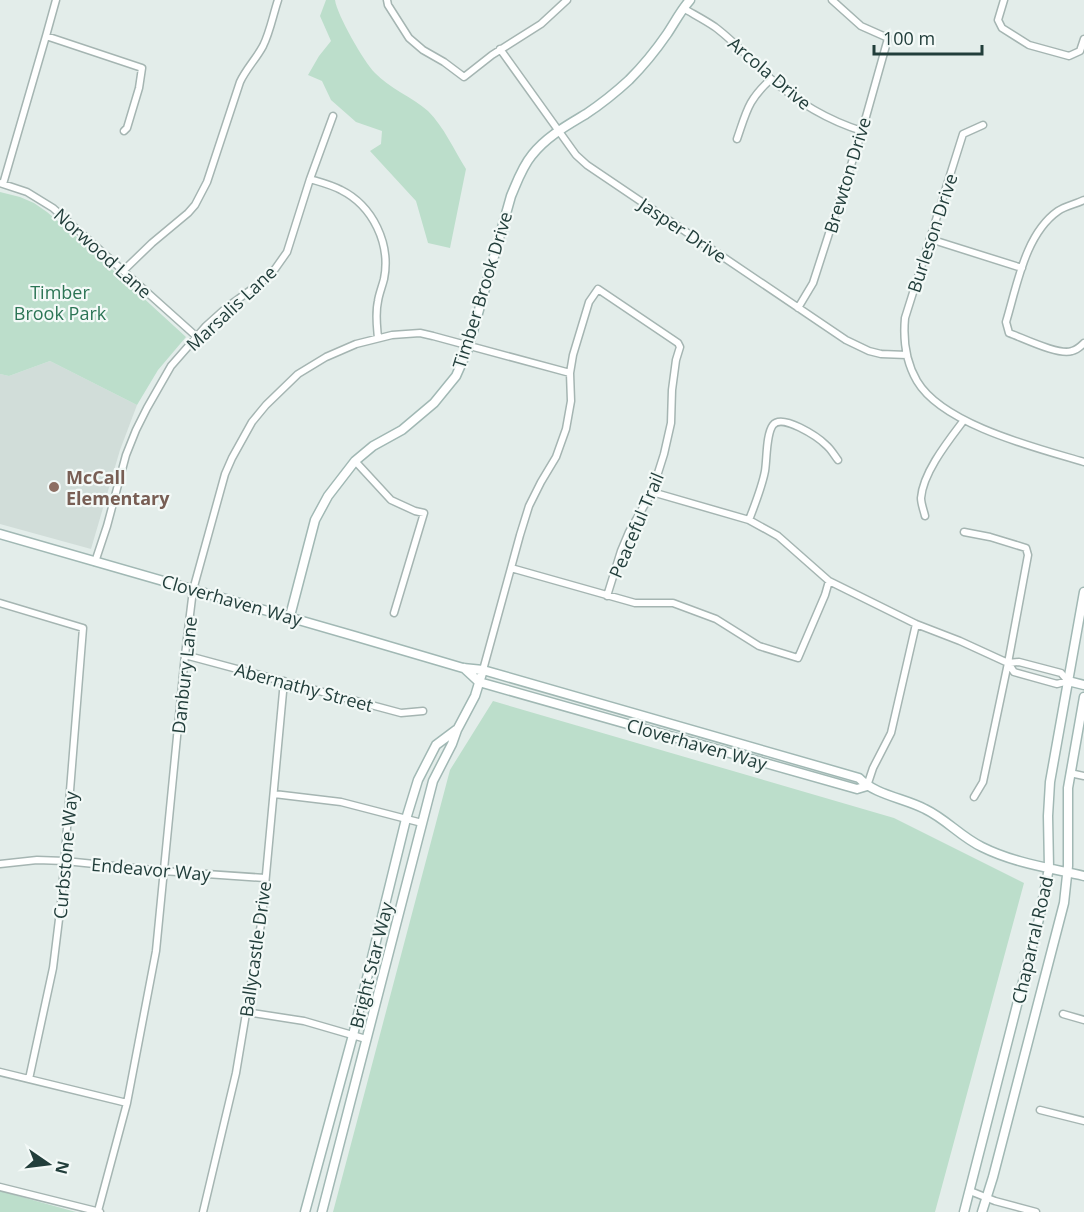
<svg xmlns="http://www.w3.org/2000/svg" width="1084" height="1212" font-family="'Open Sans',sans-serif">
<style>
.built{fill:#d1ddd9}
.green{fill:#bcdecb}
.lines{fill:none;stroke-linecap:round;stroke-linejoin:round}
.street-casing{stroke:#a5b5b2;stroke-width:9}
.secondary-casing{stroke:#a1b8b4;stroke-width:11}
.street{stroke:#fff;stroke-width:6}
.secondary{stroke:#fff;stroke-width:8}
.education-dot{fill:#8d6e63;stroke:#f3f9f7;stroke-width:2}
.labels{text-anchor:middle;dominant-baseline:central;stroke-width:4.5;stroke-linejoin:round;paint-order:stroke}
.street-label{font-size:18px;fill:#223e3b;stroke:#f3f9f7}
.park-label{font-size:18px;fill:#2c7555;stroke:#f3f9f7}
.education-label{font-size:18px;font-weight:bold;fill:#785e54;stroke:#f3f9f7;text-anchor:start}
</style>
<rect width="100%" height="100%" fill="#e3edea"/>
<path class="built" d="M50,361L137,405L120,450L91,549L0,524V374L9,376Z"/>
<path class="green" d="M326,0H335C337,15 364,62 375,73C389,88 412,97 428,111C444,127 454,150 466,169L450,248L428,243L416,201L370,151L381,144L382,131L356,122L331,100L322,81L308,75L319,56L331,41L320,16Z
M0,192L20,197L34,203L47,212L80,240L186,337L158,370L137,405L50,361L9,376L0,374Z
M493,701L894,818L1024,883L935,1212H333L450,770Z
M0,1191L76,1212H0Z"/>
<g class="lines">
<g class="street-casing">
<path id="street" d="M387,0L388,5L409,38L423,50L444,62L464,77L492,55L541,24L567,0
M1004,0L998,20L1002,28L1029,45L1069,56L1080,51L1084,39
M683,8C693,14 705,20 715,27C735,42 752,61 770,78C797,102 827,120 862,131
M46,36L142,68L139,88L127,128L124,131
M500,49L576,155L587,165L846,340L869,351L881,354L907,355
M983,125L963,134L905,318C903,340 906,362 917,381C943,425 1037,448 1084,462
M737,139C747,110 748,100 771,79
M310,179C320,182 332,185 341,190C373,206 391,244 384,279C382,287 379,294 378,301C375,314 377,326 378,338
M0,183L27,192L53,208L197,337
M3,184L46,36L56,0
M1084,200C1076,204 1065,206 1058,211C1025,234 1017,286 1006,322L1009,333C1023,338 1059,356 1072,351C1076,350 1081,346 1084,343
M930,239L1022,268
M123,271L152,243L188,213L195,205L207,182L240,82C246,69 256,59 263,46C270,32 273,15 278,0
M798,308L813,283L862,131L887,42L888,38L861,26L832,0
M355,461L391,500L415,511L424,513L394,613
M652,492L749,520L778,536L829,581L916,624L960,641L1008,663L1019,662L1061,673L1068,681L1057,684L1014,672L1008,663
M925,516C924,511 921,504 921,498C923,472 949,440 964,420
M749,520C755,504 762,487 765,471C767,459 766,434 773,425C782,413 818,437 826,445C831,449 834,455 838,460
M964,532L990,537L1026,548L1028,555L1008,663L983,782L974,797
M95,562L107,526L126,455L136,430L147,408L171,366L206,326L226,308L263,281L275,269L287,252L310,179L333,116
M511,568L635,603H673L716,619L759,646L798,658L825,595L829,581
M0,603L83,628L61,903L53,968L29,1079
M185,655L401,713L423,711
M483,670L520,535L529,506L541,482L556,457L566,429L571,401L570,373L573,355L589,302L598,289L678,343L680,347L676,360L672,390L671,423L664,454L652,492L629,532L621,551L607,596
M1070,773L1084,776
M867,786L873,768L891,733L916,624
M274,794L341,802L422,823
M0,864L37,860L65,861L163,871L265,878
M246,1012L304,1021L366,1039
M1063,1014L1084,1020
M0,1072L127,1103
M1040,1110L1084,1121
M0,1187L100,1212
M970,1191L995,1201L1036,1212
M98,1211L127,1103L156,951L185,655L193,590L225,474L232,458L252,422L266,405L298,374L326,357L356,344L392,335L420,333L433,336L570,373
M203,1212L236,1073L262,918L284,681"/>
</g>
<g class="secondary-casing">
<path id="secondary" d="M0,534C154,579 309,622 463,668L483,670L859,778C875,795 904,798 925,809C946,819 961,837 982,847C1014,863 1050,868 1084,876
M290,616L315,520L328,496L355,461L373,446L402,430L434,403L456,376L468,349L511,196C517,182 522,167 532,155C546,137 566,126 586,114C601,104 616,92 629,80C643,66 656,50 667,34C675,22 681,10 690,0
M464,668L479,682L857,789L867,786
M1068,681L1084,685
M305,1212L353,1035L406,819L418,780L436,745L456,730
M322,1212L433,781L452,744L457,730L475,696L483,670
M964,1212L1039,919L1049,868L1048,816L1050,782L1084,592
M982,1212L993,1177L1064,903L1068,866V788L1084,697"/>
</g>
<use href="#street" class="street"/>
<use href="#secondary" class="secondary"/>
</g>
<circle class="education-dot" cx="54" cy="487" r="6"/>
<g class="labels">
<g class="street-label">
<text transform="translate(770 73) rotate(40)">Arcola Drive</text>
<text transform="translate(847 175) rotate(-73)">Brewton Drive</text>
<text transform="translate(683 230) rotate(34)">Jasper Drive</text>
<text transform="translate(932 233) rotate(-72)">Burleson Drive</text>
<text transform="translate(103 253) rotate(42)">Norwood Lane</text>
<text transform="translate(482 290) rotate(-73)">Timber Brook Drive</text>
<text transform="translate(231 308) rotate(-43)">Marsalis Lane</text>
<text transform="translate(636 525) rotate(-67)">Peaceful Trail</text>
<text transform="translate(232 600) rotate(16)">Cloverhaven Way</text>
<text transform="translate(184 675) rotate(-84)">Danbury Lane</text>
<text transform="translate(304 687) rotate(15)">Abernathy Street</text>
<text transform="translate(697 744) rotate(16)">Cloverhaven Way</text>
<text transform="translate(65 855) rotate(-85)">Curbstone Way</text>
<text transform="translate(151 869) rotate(5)">Endeavor Way</text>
<text transform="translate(1032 940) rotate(-77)">Chaparral Road</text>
<text transform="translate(255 949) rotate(-82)">Ballycastle Drive</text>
<text transform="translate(371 965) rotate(-76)">Bright Star Way</text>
</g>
<g class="park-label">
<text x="60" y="292">Timber<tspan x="60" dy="21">Brook Park</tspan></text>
</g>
<g class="education-label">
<text x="66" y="477">McCall<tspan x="66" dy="21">Elementary</tspan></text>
</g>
</g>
<g transform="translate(48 1164) rotate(104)" stroke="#f3f9f7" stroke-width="4.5" paint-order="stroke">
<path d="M0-4.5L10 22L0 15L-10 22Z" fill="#223e3b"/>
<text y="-9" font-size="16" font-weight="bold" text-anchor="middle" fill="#223e3b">N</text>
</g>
<path d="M874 45v9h108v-9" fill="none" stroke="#223e3b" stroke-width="3"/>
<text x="883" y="45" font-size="18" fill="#223e3b" stroke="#f3f9f7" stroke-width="4.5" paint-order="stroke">100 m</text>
</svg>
